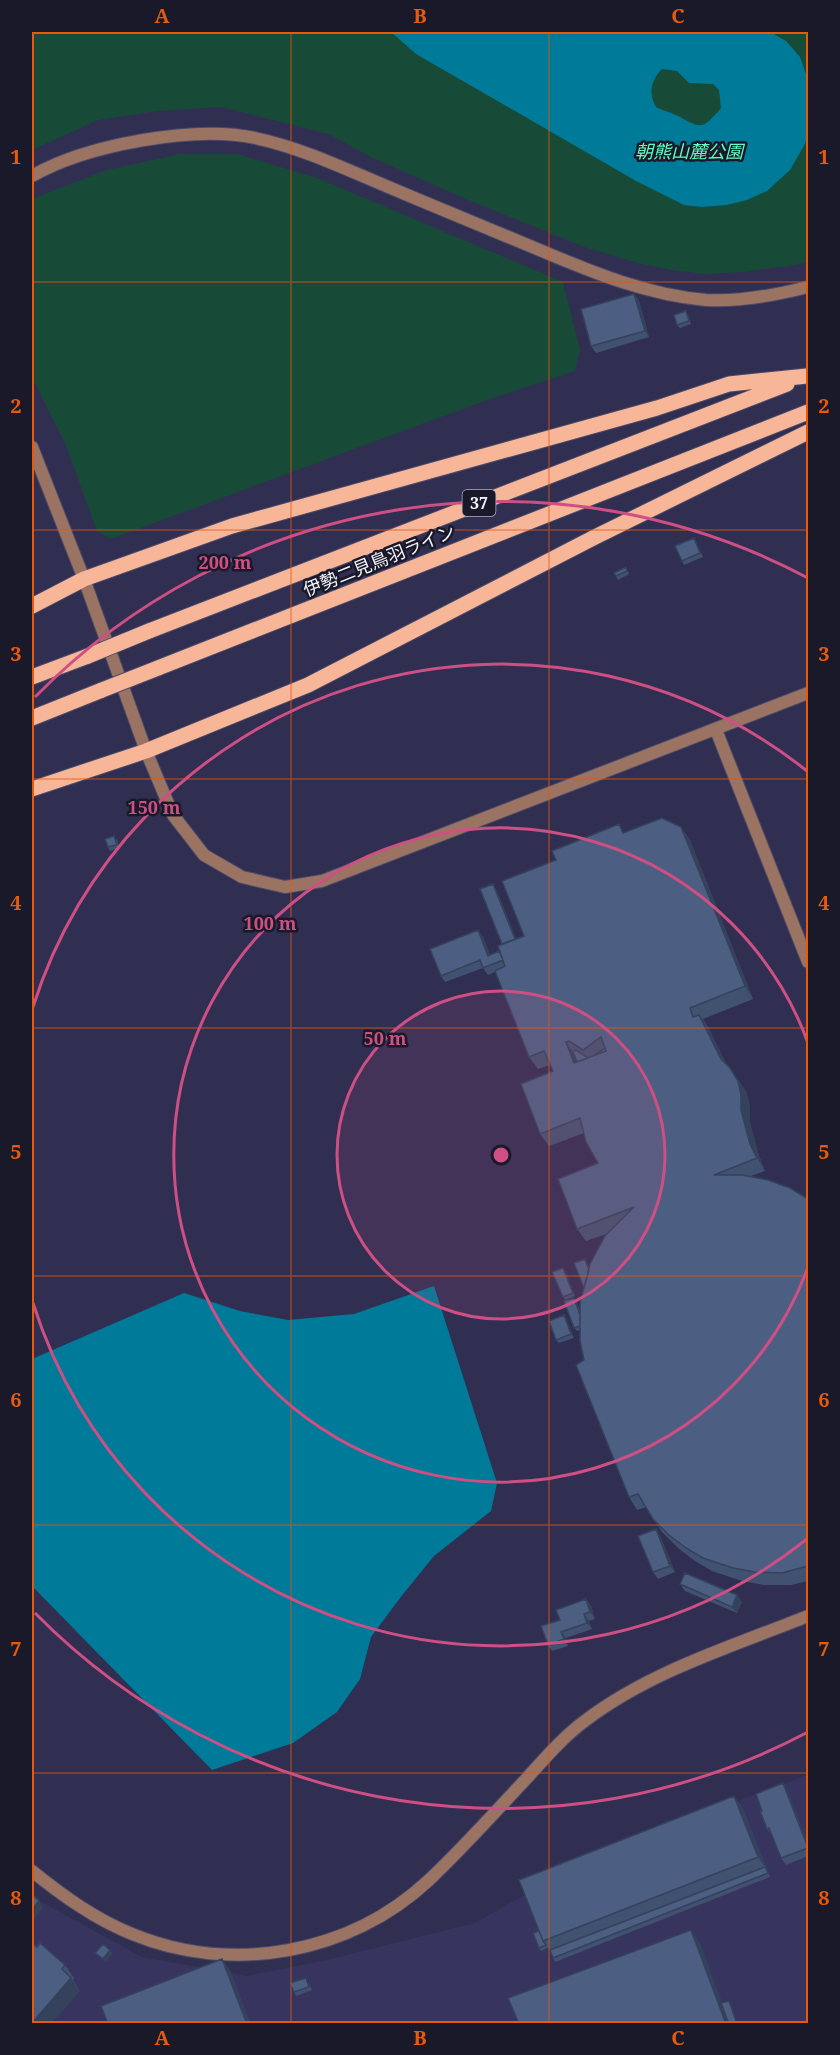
<svg xmlns="http://www.w3.org/2000/svg" width="840" height="2055" font-family="'Noto Serif','Noto Sans JP',serif">
<style>
.built{fill:#373560}
.green{fill:#174b37}
.water{fill:#007a99;fill-rule:evenodd}
.lines{fill:none;stroke-linecap:round;stroke-linejoin:round}
.tertiary-casing{stroke:#4b4a6a;stroke-width:14}
.primary-casing{stroke:#4b4a6a;stroke-width:17}
.tertiary{stroke:#9b7362;stroke-width:12}
.primary{stroke:#f8b699;stroke-width:15}
.primary-bridge-casing{stroke:#4b4a6a;stroke-width:17;stroke-linecap:butt}
.primary-bridge{stroke:#f8b699;stroke-width:15}
.wall{fill:#415170}
.shaded-wall{fill:#35425b}
.building{fill:#4c5e82;stroke:#35425b;stroke-width:1.5;fill-rule:evenodd}
.grid{fill:none;stroke:#e8590c;stroke-width:1.5;stroke-opacity:0.55}
.ring{fill:none;stroke:#ce4f83;stroke-width:3}
.labels{text-anchor:middle;dominant-baseline:central;stroke-width:5;stroke-linejoin:round;paint-order:stroke}
.shield{fill:#191929;stroke:#b1b2bd;stroke-width:1.5}
.shield-label{font-size:16px;font-weight:bold;fill:#f2f3fc}
.park-label{font-size:18px;font-style:italic;fill:#61fcc0;stroke:#191929}
.street-label{font-size:18px;fill:#f2f3fc;stroke:#191929}
.centre{fill:#ce4f83;stroke:#191929;stroke-width:3}
.ring-label{font-size:18px;text-anchor:middle;font-weight:bold;fill:#ce4f83;stroke:#191929;stroke-width:5;stroke-linejoin:round;paint-order:stroke}
.neatline{fill:none;stroke:#e8590c;stroke-width:2}
.grid-label{font-size:20px;text-anchor:middle;font-weight:bold;fill:#e8590c}
</style>
<rect width="100%" height="100%" fill="#302f52"/>
<path class="built" d="M808,1775V2023H32V1894L38,1900L142,1957L247,1976L327,1960L475,1923L555,1878L719,1808Z"/>
<path class="green" d="M32,32H808V263L743,272L704,274L671,270L642,264L587,248L473,202L371,157L328,134L221,107L158,111L98,120L32,150Z
M180,154H237L317,178L563,282L580,350L575,371L484,401L111,539L97,531L65,443L32,378V199L107,170Z"/>
<path class="water" d="M391,32H770L786,41L800,57L808,80V133L805,144L790,170L767,191L747,200L727,205L701,207L684,205L636,181L416,54ZM662,69L677,71L689,83L713,84L719,90L721,108C702,130 702,129 678,116C671,112 663,111 656,107C648,93 651,80 662,69Z
M434,1286L497,1483L491,1511L434,1556L400,1598L371,1637L360,1679L337,1712L293,1743L212,1770L32,1586V1359L184,1293L240,1311L288,1320L354,1314Z"/>
<g class="lines">
<g class="tertiary-casing">
<path id="tertiary" d="M32,176C86,145 194,125 255,138C298,147 339,166 379,183C433,206 487,228 542,251C594,273 648,295 706,300C739,302 776,295 808,287
M32,447L84,579L146,751L173,815L204,855L242,877L285,887L322,881L808,693
M716,730L808,962
M32,1871C63,1896 95,1919 132,1934C232,1975 350,1954 429,1880C463,1848 495,1812 527,1778C545,1758 564,1736 586,1720C651,1671 733,1646 808,1616"/>
</g>
<g class="primary-casing">
<path id="primary" d="M32,606L84,579L232,526L657,408L729,384L807,376
M149,631L787,384
M158,668L808,412
M32,677L88,656
M32,718L102,690
M32,789L146,751L308,685L595,537L808,432"/>
</g>
<use href="#tertiary" class="tertiary"/>
<use href="#primary" class="primary"/>
<g class="primary-bridge-casing">
<path id="primary-bridge" d="M88,656L149,631
M102,690L158,668"/>
</g>
<use href="#primary-bridge" class="primary-bridge"/>
</g>
<path class="wall" d="M634,294L639,301L649,337L596,353L591,346Z
M688,315L691,324L680,328L677,325Z
M694,538L703,557L684,565L682,561Z
M628,571L629,574L618,580L616,576Z
M681,827L690,840L753,999L703,1019L708,1027L726,1064L739,1081L747,1093L750,1108V1123L759,1156L765,1171L751,1176L808,1199V1581L791,1585H764L742,1581L712,1571L695,1561L678,1548L662,1532L646,1507L637,1510L629,1497L584,1360L580,1330L577,1331L574,1328L576,1301L580,1311L584,1288L585,1259L589,1268L609,1233L586,1241L577,1229L598,1163L584,1133L549,1146L540,1134L553,1071L550,1065L538,1069L529,1057L495,972L488,975L483,968L445,982L441,976L478,930L483,937L490,955L499,951L502,944L493,884L497,891L516,939L524,936L625,832Z
M117,839L119,848L110,851L108,847Z
M563,1268L565,1271L575,1296L565,1300L563,1297Z
M566,1318L574,1338L559,1343L556,1340Z
M660,1536L675,1572L658,1579L653,1572Z
M680,1584L737,1595L742,1602L737,1613L685,1591Z
M586,1599L591,1606L595,1619L589,1621L592,1629L566,1638L568,1646L552,1651L548,1645L560,1620Z
M787,1790L808,1845V1856L786,1865L781,1858L772,1835L767,1829Z
M743,1809L770,1877L555,1962L548,1948L541,1951L539,1948V1931Z
M37,1947L65,1965L74,1978L73,1980L80,1991Z
M306,1978L312,1990L296,1996L294,1992Z"/>
<path class="shaded-wall" d="M634,294L639,301L649,337L645,331Z
M681,827L690,840L753,999L745,986Z
M493,884L497,891L522,953L517,946Z
M478,930L483,937L493,962L488,956Z
M699,1015L708,1027L730,1072L721,1059Z
M566,1042L575,1055L582,1072L574,1063Z
M730,1068L747,1093L750,1108V1123L759,1156L765,1171L757,1158L750,1144Z
M563,1268L565,1271L575,1296L573,1293Z
M564,1315L566,1318L574,1338L571,1334Z
M656,1529L660,1536L675,1572L670,1566Z
M737,1595L742,1602L737,1613L732,1607Z
M586,1599L591,1606L595,1619L590,1612Z
M584,1614L589,1621L592,1629L587,1623Z
M561,1632L566,1638L568,1646L564,1639Z
M783,1783L787,1790L808,1845V1849Z
M734,1796L743,1809L770,1877L765,1867L758,1857Z
M39,1901L43,1908L32,1921V1909Z
M691,1930L700,1943L730,2024H726Z
M110,1950L113,1953L106,1962L103,1959Z
M222,1959L231,1972L251,2024H247Z
M71,1978L80,1991L51,2024H32Z
M729,2001L731,2004L738,2024H737Z"/>
<path class="building" d="M634,294L645,331L591,346L581,309Z
M686,311L689,321L677,325L674,315Z
M694,538L700,553L682,561L675,546Z
M626,567L627,571L616,576L614,573Z
M662,818L681,827L745,986L690,1008L693,1017L699,1015L721,1059L730,1068L738,1081L741,1095V1110L750,1144L757,1158L714,1175H742L768,1180L790,1188L808,1199V1566L782,1573L755,1572L733,1568L703,1558L686,1548L669,1535L653,1519L638,1494L629,1497L576,1365L584,1360L580,1341V1303L590,1264L605,1236L634,1207L577,1229L558,1179L598,1163L586,1142L580,1118L540,1134L521,1084L553,1071L544,1051L529,1057L495,971L505,966L498,946L524,936L502,881L556,860L552,851L619,824L623,833ZM601,1037L606,1051L574,1063L566,1042L569,1041L583,1050Z
M114,836L117,845L108,847L105,839Z
M493,884L515,939L502,944L480,889Z
M478,930L488,956L499,951L503,960L483,968L480,960L441,976L430,949Z
M605,1048L606,1051L596,1054Z
M576,1050L588,1058L577,1062L573,1052Z
M585,1259L589,1270L584,1288L574,1263Z
M563,1268L573,1293L563,1297L552,1272Z
M574,1298L580,1315V1326L574,1328L564,1301Z
M564,1315L571,1334L556,1340L549,1321Z
M656,1529L670,1566L653,1572L638,1536Z
M685,1573L737,1595L732,1607L680,1584Z
M586,1599L590,1612L584,1614L587,1623L561,1632L564,1639L548,1645L541,1626L560,1620L556,1610Z
M783,1783L808,1848L781,1858L769,1828L767,1829L760,1811H762L756,1794Z
M734,1796L758,1857L543,1941L519,1880Z
M765,1867L768,1873L553,1958L550,1950Z
M32,1894L39,1901L32,1909Z
M691,1930L726,2024H519L508,1998Z
M539,1931L543,1941L546,1945L539,1948L533,1933Z
M32,1942L37,1947L40,1943L65,1965L62,1969L71,1978L32,2023Z
M103,1944L110,1950L103,1959L95,1953Z
M222,1959L247,2024H108L101,2006Z
M306,1978L309,1987L294,1992L290,1983Z
M729,2001L737,2024H729L721,2003Z"/>
<path class="grid" d="M291,32V2024M549,32V2024M32,282H808M32,530H808M32,779H808M32,1028H808M32,1276H808M32,1525H808M32,1773H808"/>
<circle cx="501" cy="1155" r="164" fill="#ce4f83" fill-opacity=".12"/>
<g class="ring">
<circle cx="501" cy="1155" r="164"/>
<path d="M808 1267A327 327 0 1 1 808 1043"/>
<path d="M807 1539A491 491 0 0 1 33 1303M33 1007A491 491 0 0 1 807 771"/>
<path d="M808 1732A654 654 0 0 1 35 1613M35 697A654 654 0 0 1 808 578"/>
</g>
<g class="labels">
<rect class="shield" x="462.5" y="490" width="33" height="26" rx="4.5"/>
<g class="shield-label">
<text x="479" y="503">37</text>
</g>
<g class="park-label">
<text x="689" y="151">朝熊山麓公園</text>
</g>
<g class="street-label">
<text transform="translate(379 560) rotate(-22)">伊勢二見鳥羽ライン</text>
</g>
</g>
<circle cx="501" cy="1155" r="9" class="centre"/>
<g class="ring-label">
<text x="225" y="569">200 m</text>
<text x="154" y="814">150 m</text>
<text x="270" y="930">100 m</text>
<text x="385" y="1045">50 m</text>
</g>
<rect width="840" height="2055" fill="none" stroke="#191929" stroke-width="66"/>
<rect x="33" y="33" width="774" height="1989" class="neatline"/>
<g class="grid-label">
<text x="162" y="23">A</text>
<text x="420" y="23">B</text>
<text x="678" y="23">C</text>
<text x="16" y="164">1</text>
<text x="824" y="164">1</text>
<text x="16" y="413">2</text>
<text x="824" y="413">2</text>
<text x="16" y="661">3</text>
<text x="824" y="661">3</text>
<text x="16" y="910">4</text>
<text x="824" y="910">4</text>
<text x="16" y="1159">5</text>
<text x="824" y="1159">5</text>
<text x="16" y="1407">6</text>
<text x="824" y="1407">6</text>
<text x="16" y="1656">7</text>
<text x="824" y="1656">7</text>
<text x="16" y="1905">8</text>
<text x="824" y="1905">8</text>
<text x="162" y="2045">A</text>
<text x="420" y="2045">B</text>
<text x="678" y="2045">C</text>
</g>
</svg>
